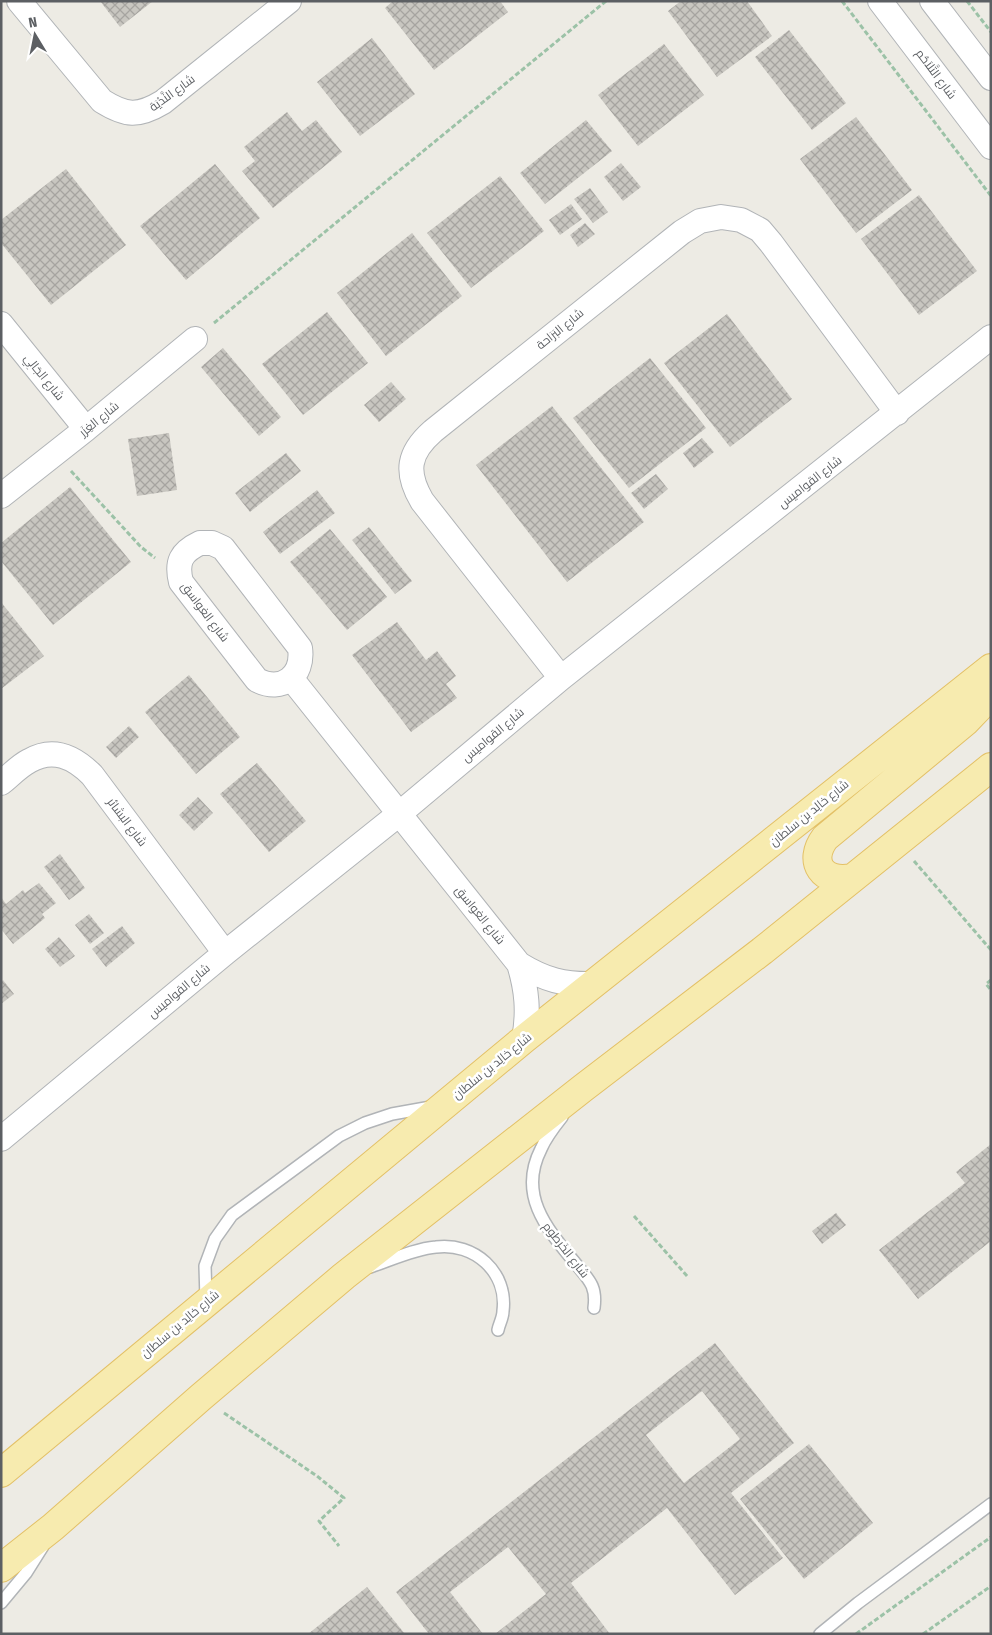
<svg xmlns="http://www.w3.org/2000/svg" width="992" height="1635" font-family="'Fira Sans Condensed',Cairo,sans-serif">
<style>
.building{fill:url(#building-cross-hatch);fill-rule:evenodd}
.lines{fill:none;stroke-linecap:round;stroke-linejoin:round}
.service-casing{stroke:#b1b4b7;stroke-width:14}
.minor-casing{stroke:#b1b4b7;stroke-width:26}
.primary-casing{stroke:#e3c066;stroke-width:30}
.path{stroke:#9cc2a7;stroke-width:3;stroke-dasharray:5 2.5;stroke-linecap:butt}
.service{stroke:#fff;stroke-width:11}
.minor{stroke:#fff;stroke-width:24}
.primary{stroke:#f7ebaf;stroke-width:28}
.labels{text-anchor:middle;dominant-baseline:central;stroke-width:5;stroke-linejoin:round;paint-order:stroke}
.street-label{font-size:12px;fill:#5c5f63;stroke:#fff}
</style>
<defs>
<pattern id="building-cross-hatch" width="8" height="8" patternUnits="userSpaceOnUse" patternTransform="scale(1.25)"><rect width="8" height="8" fill="#c8c6c0"/><path d="M0 0l8 8M0 8l8-8" fill="none" stroke="#a6a4a0"/></pattern>
</defs>
<rect width="100%" height="100%" fill="#edebe4"/>
<path class="building" d="M100,1H153L120,27Z
M393,1H500L508,12L434,70L385,8Z
M681,1H747L772,36L717,77L668,11Z
M789,30L846,103L812,130L755,57Z
M372,38L415,94L360,136L317,82Z
M664,44L704,95L638,146L598,95Z
M287,112L302,131L316,120L342,152L273,208L242,171L255,161L244,147Z
M856,117L912,190L856,233L800,159Z
M586,120L612,151L545,204L520,173Z
M621,163L641,187L623,201L604,177Z
M215,164L260,218L186,280L140,226Z
M66,169L126,245L51,305L1,243V220Z
M500,176L544,231L471,288L427,233Z
M590,188L608,212L593,223L574,199Z
M919,195L977,271L919,315L861,239Z
M571,204L582,219L560,235L549,220Z
M585,223L595,234L578,247L570,235Z
M412,233L462,296L386,356L337,293Z
M327,312L368,363L303,415L262,364Z
M727,314L792,399L730,447L664,363Z
M223,348L281,417L259,436L201,367Z
M650,358L706,428L629,488L573,418Z
M391,382L406,399L379,422L364,405Z
M552,406L644,522L567,582L476,465Z
M169,433L177,490L137,496L128,439Z
M702,438L714,452L694,468L683,453Z
M286,453L301,471L250,512L235,493Z
M656,474L668,489L644,509L631,493Z
M70,487L131,562L53,625L1,561V543Z
M317,490L335,513L280,554L263,532Z
M369,527L412,581L395,594L352,540Z
M330,529L387,597L347,630L290,562Z
M1,602L44,656L1,689Z
M397,622L426,660L437,651L456,676L446,684L457,698L411,732L352,655Z
M189,675L240,737L196,774L145,712Z
M129,726L139,737L116,758L106,747Z
M257,763L306,821L269,852L220,794Z
M198,797L213,813L194,831L179,815Z
M60,854L85,888L69,900L44,867Z
M39,883L56,903L42,914L45,918L13,944L1,929V897L6,904L23,890L25,893Z
M89,914L104,933L90,944L75,925Z
M122,926L135,943L106,967L92,949Z
M59,937L75,956L60,967L45,949Z
M3,980L14,994L1,1004V982Z
M991,1144V1241L918,1299L879,1250L965,1183L956,1172Z
M836,1213L846,1225L822,1244L812,1231Z
M715,1343L794,1443L731,1493L783,1558L735,1595L667,1508L571,1583L610,1634H495L546,1594L508,1547L450,1592L483,1634H429L396,1592ZM702,1391L740,1439L684,1483L646,1435Z
M809,1444L873,1523L804,1579L740,1499Z
M367,1587L405,1634H308Z"/>
<g class="lines">
<g class="service-casing">
<path id="service" d="M562,1117C554,1127 546,1137 541,1149C517,1196 548,1230 576,1264C589,1280 597,1286 594,1308
M370,1267C391,1260 414,1249 436,1247C474,1242 508,1272 503,1311C503,1318 499,1324 498,1330
M206,1299L205,1266L215,1239L232,1215L339,1136L365,1123L392,1114L431,1107
M1,1603L26,1573L43,1546
M820,1634L858,1603L991,1504"/>
</g>
<g class="minor-casing">
<path id="minor" d="M19,1L102,101C126,116 138,117 163,102L289,1
M880,1L991,147
M932,1L991,78
M1,324L86,429
M1,496L86,429L195,339
M200,543H212L223,548L300,648C304,676 282,693 257,680L181,582C176,562 181,552 200,543Z
M291,678L519,964C545,980 564,985 595,984
M561,678L422,501C405,472 408,453 433,431L682,232L700,221L721,217L741,220L760,230L771,243L897,413
M1,783C10,776 19,766 29,761C53,747 74,757 92,775L225,953
M519,964C527,990 529,1012 524,1039
M1,1139L225,953L399,814L561,678L991,337"/>
</g>
<g class="primary-casing">
<path id="primary" d="M852,878C823,884 807,862 825,838L965,722L991,695
M1,1473L524,1039L991,668
M1,1568L53,1527L201,1397L344,1276L583,1088L762,951L991,767"/>
</g>
<path class="path" d="M842,1L991,196
M967,1L991,32
M214,323L606,1
M71,471L141,547L155,558
M914,861L991,950
M991,980L986,984L991,990
M634,1216L688,1277
M224,1413L317,1476L344,1498L319,1521L339,1546
M856,1634L991,1537
M923,1634L991,1586"/>
<use href="#service" class="service"/>
<use href="#minor" class="minor"/>
<use href="#primary" class="primary"/>
</g>
<g class="labels">
<g class="street-label">
<text transform="translate(936 74) rotate(53)">شارع التَّلاَحُم</text>
<text transform="translate(172 93) rotate(-36)">شارع النَّدْيَة</text>
<text transform="translate(560 329) rotate(-39)">شارع البَرَاحة</text>
<text transform="translate(44 377) rotate(51)">شارع الجَالِي</text>
<text transform="translate(99 419) rotate(-39)">شارع الغِزَر</text>
<text transform="translate(810 482) rotate(-38)">شارع القواميس</text>
<text transform="translate(205 612) rotate(53)">شارع الغواسق</text>
<text transform="translate(493 735) rotate(-40)">شارع القواميس</text>
<text transform="translate(809 813) rotate(-39)">شارع خالِد بن سلطان</text>
<text transform="translate(127 822) rotate(53)">شارع البشائر</text>
<text transform="translate(480 915) rotate(51)">شارع الغواسق</text>
<text transform="translate(179 991) rotate(-40)">شارع القواميس</text>
<text transform="translate(492 1066) rotate(-39)">شارع خالِد بن سلطان</text>
<text transform="translate(566 1250) rotate(52)">شارع الخَرطوم</text>
<text transform="translate(180 1324) rotate(-40)">شارع خالِد بن سلطان</text>
</g>
</g>
<rect width="992" height="1635" fill="none" stroke="#5c5f63" stroke-width="5"/>
<g transform="translate(35 35) rotate(350)" stroke="#ffffff" stroke-width="4" paint-order="stroke">
<path d="M0-4L9 19L0 12L-9 19Z" fill="#5c5f63"/>
<text y="-8" font-size="14" font-weight="bold" text-anchor="middle" fill="#5c5f63">N</text>
</g>
</svg>
